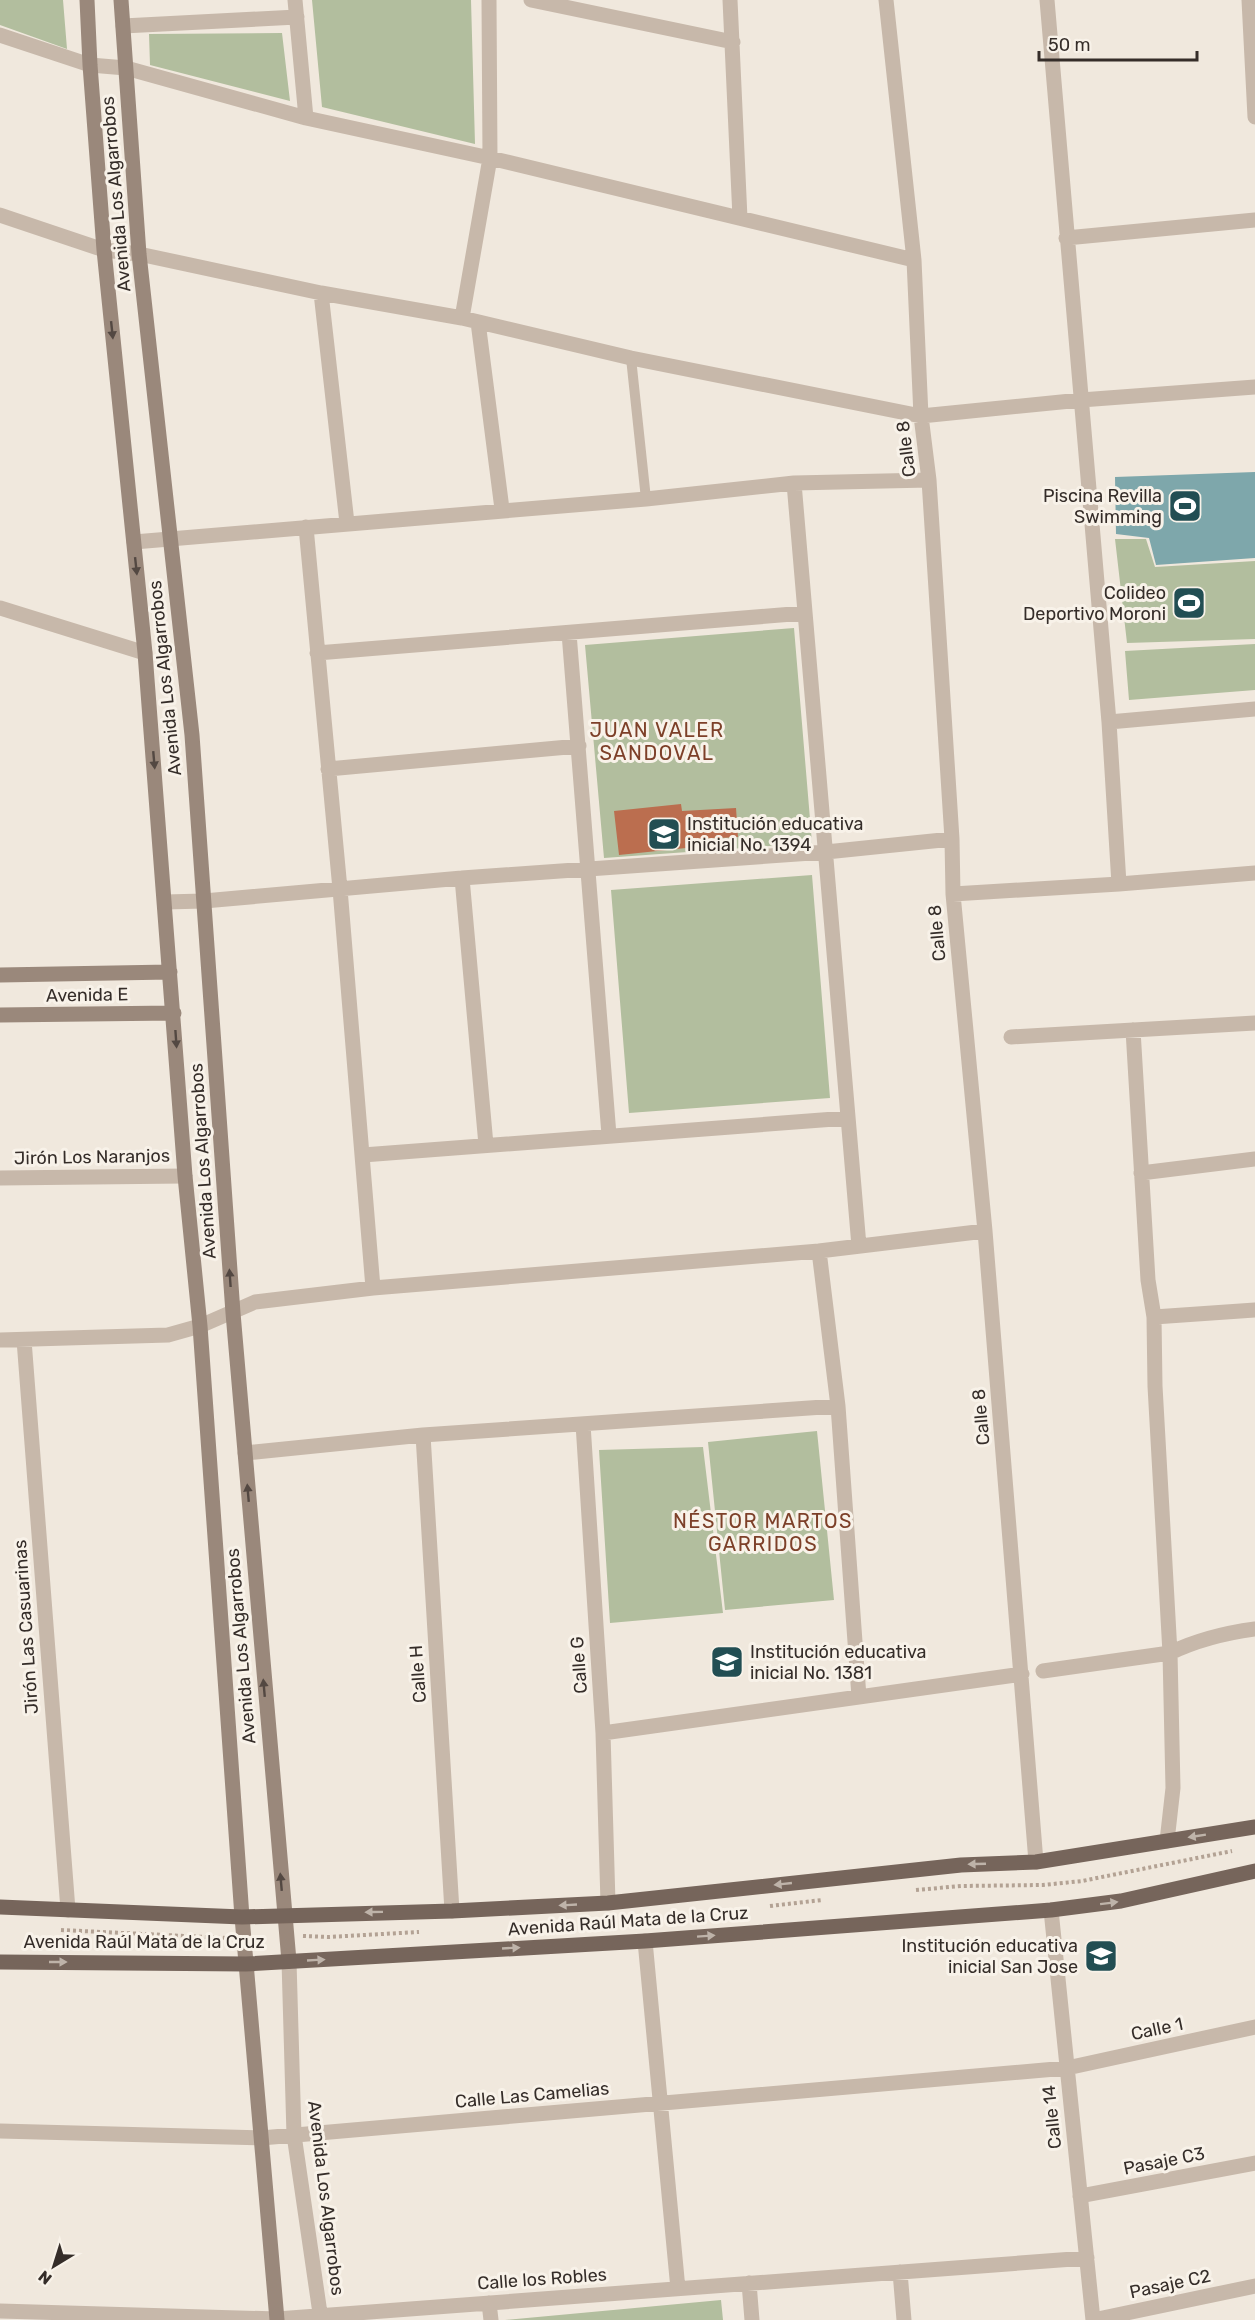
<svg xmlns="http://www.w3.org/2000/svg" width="1255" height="2320" font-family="Rubik,sans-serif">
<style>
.green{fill:#b2be9e}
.water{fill:#7ea7ab}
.building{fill:#bb6e4f}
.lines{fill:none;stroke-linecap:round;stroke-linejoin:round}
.path{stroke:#b3a294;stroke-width:4;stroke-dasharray:3 3;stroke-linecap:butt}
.lane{stroke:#c7b8aa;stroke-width:10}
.street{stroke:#c7b8aa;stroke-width:15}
.secondary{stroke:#9a887b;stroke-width:15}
.primary{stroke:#76655b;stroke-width:15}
.oneway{fill:#534842}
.oneway2{fill:#beb3a9}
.labels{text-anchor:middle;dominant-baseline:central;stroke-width:6;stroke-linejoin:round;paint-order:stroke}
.street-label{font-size:18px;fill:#352d29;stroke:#f8f2e9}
.poi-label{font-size:18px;fill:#352d29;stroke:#f8f2e9;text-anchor:end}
.neighbourhood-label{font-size:20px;letter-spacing:1.5px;fill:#7d4029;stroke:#f8f2e9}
</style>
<rect width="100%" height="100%" fill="#f0e8dd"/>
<path class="green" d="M0,0H63L67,49L0,25Z
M312,0H471L475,144L322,107Z
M282,33L290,101L150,65L149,34Z
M1115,539H1146L1155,567L1255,561V639L1127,643Z
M794,628L812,843L604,858L585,645Z
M1255,644V690L1129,700L1125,651Z
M812,875L830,1098L629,1113L611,890Z
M817,1431L834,1600L725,1610L708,1442Z
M703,1447L723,1613L610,1623L599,1450Z
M721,2300L723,2320H505Z"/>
<path class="water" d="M1255,472V558L1156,565L1149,538L1116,534L1115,477Z"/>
<path class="building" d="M681,804L682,811L736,808L738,837L685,840L686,848L619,855L614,811Z"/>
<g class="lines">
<path class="path" d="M916,1890L961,1886L1043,1885L1082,1881L1232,1851
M770,1906L822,1900
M61,1930L227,1938
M303,1936L328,1937L419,1932"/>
<path class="lane" d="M631,358L646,499"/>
<path class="street" d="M295,0L306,118
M531,0L733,42
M730,0L740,218
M886,0L914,260L921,416L929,480L952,839L953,894L985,1231L1036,1862
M1047,0L1109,722L1119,884
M1249,0L1255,117
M123,26L297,17
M0,35L90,65L126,68L306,118L490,158L914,260
M0,215L104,250L139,254L321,293L462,318L631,358L921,416L1081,400L1255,387
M1066,238L1255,220
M321,293L347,523
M462,318L490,158L489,0
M478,322L502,509
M794,483L859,1246
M306,527L340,889L373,1288
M134,542L646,499L794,483L929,480
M0,608L145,653
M569,633L609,1135
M317,653L805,613
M1109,722L1255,709
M328,769L579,746
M462,878L486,1145
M953,894L1119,884L1255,873
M165,902L204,901L462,878L826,852L952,839
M1133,1030L1148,1280L1154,1317L1155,1386L1170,1653L1173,1788L1167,1841
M1011,1037L1255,1023
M363,1155L848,1118
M1141,1173L1255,1159
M0,1178L185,1176
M819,1251L838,1406L859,1697
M1154,1317L1255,1310
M0,1340L168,1335L200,1326L255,1302L373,1288L819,1251L985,1231
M24,1340L68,1910
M583,1424L603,1733L608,1903
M423,1435L452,1911
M245,1453L423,1435L838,1406
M1043,1671L1170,1653C1197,1640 1225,1633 1255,1629
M603,1733L1022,1674
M1051,1910L1093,2320
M645,1941L678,2289
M289,1961L294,2135L321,2320
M0,2131L261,2138L1067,2068L1255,2027
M1080,2196L1255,2163
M900,2272L904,2320
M749,2283L752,2320
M489,2303L491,2320
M0,2311L277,2319L1087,2258
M1093,2320L1255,2286"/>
<path class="secondary" d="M87,0L90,65L104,250L145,653L185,1176L200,1326L242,1917L277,2320
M121,0L139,254L192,735L233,1313L289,1961
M0,975L170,972
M0,1015L174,1013"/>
<path class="primary" d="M0,1907L242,1917L452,1911L608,1903L961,1865L1036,1862L1255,1827
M0,1962L246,1964L645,1941L1051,1910L1121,1901L1255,1871"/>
</g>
<defs><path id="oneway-solid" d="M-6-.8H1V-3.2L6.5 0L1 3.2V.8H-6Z" transform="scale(1.5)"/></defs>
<g class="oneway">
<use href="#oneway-solid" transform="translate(112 330) rotate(84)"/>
<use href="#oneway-solid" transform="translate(136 566) rotate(84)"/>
<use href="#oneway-solid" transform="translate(154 760) rotate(85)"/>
<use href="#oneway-solid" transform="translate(176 1039) rotate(86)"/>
<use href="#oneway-solid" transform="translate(230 1278) rotate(-94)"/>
<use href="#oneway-solid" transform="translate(248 1493) rotate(-95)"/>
<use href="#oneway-solid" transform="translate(264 1688) rotate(-95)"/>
<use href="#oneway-solid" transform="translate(281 1882) rotate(-95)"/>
</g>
<g class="oneway2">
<use href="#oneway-solid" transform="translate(1197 1836) rotate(171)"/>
<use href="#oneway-solid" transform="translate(977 1864) rotate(178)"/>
<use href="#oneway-solid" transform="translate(783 1884) rotate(174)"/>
<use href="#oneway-solid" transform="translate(1109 1903) rotate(-7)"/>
<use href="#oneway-solid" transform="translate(568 1905) rotate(177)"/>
<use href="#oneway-solid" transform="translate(374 1912) rotate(179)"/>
<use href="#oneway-solid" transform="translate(706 1936) rotate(-4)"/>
<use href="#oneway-solid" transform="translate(511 1948) rotate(-3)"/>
<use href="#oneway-solid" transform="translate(316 1960) rotate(-3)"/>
<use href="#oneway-solid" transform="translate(58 1962)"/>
</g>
<defs>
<g id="stadium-square" transform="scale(1.725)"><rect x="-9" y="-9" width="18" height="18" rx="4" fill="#224e53" stroke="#f8f2e9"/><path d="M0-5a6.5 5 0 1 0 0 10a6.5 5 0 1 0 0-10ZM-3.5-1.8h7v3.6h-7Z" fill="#fff"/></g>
<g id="school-square" transform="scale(1.725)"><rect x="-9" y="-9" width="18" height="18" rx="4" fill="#224e53" stroke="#f8f2e9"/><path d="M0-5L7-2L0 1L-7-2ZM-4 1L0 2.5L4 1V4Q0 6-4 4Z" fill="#fff"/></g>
</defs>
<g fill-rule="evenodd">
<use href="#stadium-square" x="1185" y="506"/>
<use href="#stadium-square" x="1189" y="603"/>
<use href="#school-square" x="664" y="834"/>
<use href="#school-square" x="727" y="1662"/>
<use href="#school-square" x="1101" y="1956"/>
</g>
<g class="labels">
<g class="street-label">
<text transform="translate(116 194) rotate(-95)">Avenida Los Algarrobos</text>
<text transform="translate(906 449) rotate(-97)">Calle 8</text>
<text transform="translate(165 678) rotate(-96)">Avenida Los Algarrobos</text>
<text transform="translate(937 933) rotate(-95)">Calle 8</text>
<text transform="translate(87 995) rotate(-1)">Avenida E</text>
<text transform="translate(92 1157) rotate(-1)">Jirón Los Naranjos</text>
<text transform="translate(203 1161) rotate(-94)">Avenida Los Algarrobos</text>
<text transform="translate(981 1417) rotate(-95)">Calle 8</text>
<text transform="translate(26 1627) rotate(-94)">Jirón Las Casuarinas</text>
<text transform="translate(241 1646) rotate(-95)">Avenida Los Algarrobos</text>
<text transform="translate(579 1665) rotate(-94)">Calle G</text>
<text transform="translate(418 1674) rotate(-94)">Calle H</text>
<text transform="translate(628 1921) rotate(-4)">Avenida Raúl Mata de la Cruz</text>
<text x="144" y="1942">Avenida Raúl Mata de la Cruz</text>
<text transform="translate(1157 2029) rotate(-12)">Calle 1</text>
<text transform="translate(532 2095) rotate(-5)">Calle Las Camelias</text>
<text transform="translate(1052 2117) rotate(-96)">Calle 14</text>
<text transform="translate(1164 2161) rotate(-11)">Pasaje C3</text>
<text transform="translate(326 2198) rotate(83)">Avenida Los Algarrobos</text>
<text transform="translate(542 2279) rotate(-4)">Calle los Robles</text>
<text transform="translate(1170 2284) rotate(-12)">Pasaje C2</text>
</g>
<g class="poi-label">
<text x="1162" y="496">Piscina Revilla<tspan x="1162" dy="21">Swimming</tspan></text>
<text x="1166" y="593">Colideo<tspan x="1166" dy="21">Deportivo Moroni</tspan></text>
<text x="687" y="824" text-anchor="start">Institución educativa<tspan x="687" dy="21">inicial No. 1394</tspan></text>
<text x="750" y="1652" text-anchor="start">Institución educativa<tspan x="750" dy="21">inicial No. 1381</tspan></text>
<text x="1078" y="1946">Institución educativa<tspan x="1078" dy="21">inicial San Jose</tspan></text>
</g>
<g class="neighbourhood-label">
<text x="657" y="730">JUAN VALER<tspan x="657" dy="23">SANDOVAL</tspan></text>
<text x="763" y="1521">NÉSTOR MARTOS<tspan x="763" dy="23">GARRIDOS</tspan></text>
</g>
</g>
<g transform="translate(54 2266) rotate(218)" stroke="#f8f2e9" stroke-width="4.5" paint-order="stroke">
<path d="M0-4.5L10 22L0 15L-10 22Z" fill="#352d29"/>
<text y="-9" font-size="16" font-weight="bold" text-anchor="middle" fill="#352d29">N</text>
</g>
<path d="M1039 51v9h158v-9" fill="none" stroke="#352d29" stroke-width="3"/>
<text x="1048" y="51" font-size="18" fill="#352d29" stroke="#f8f2e9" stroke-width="4.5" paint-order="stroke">50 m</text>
</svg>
